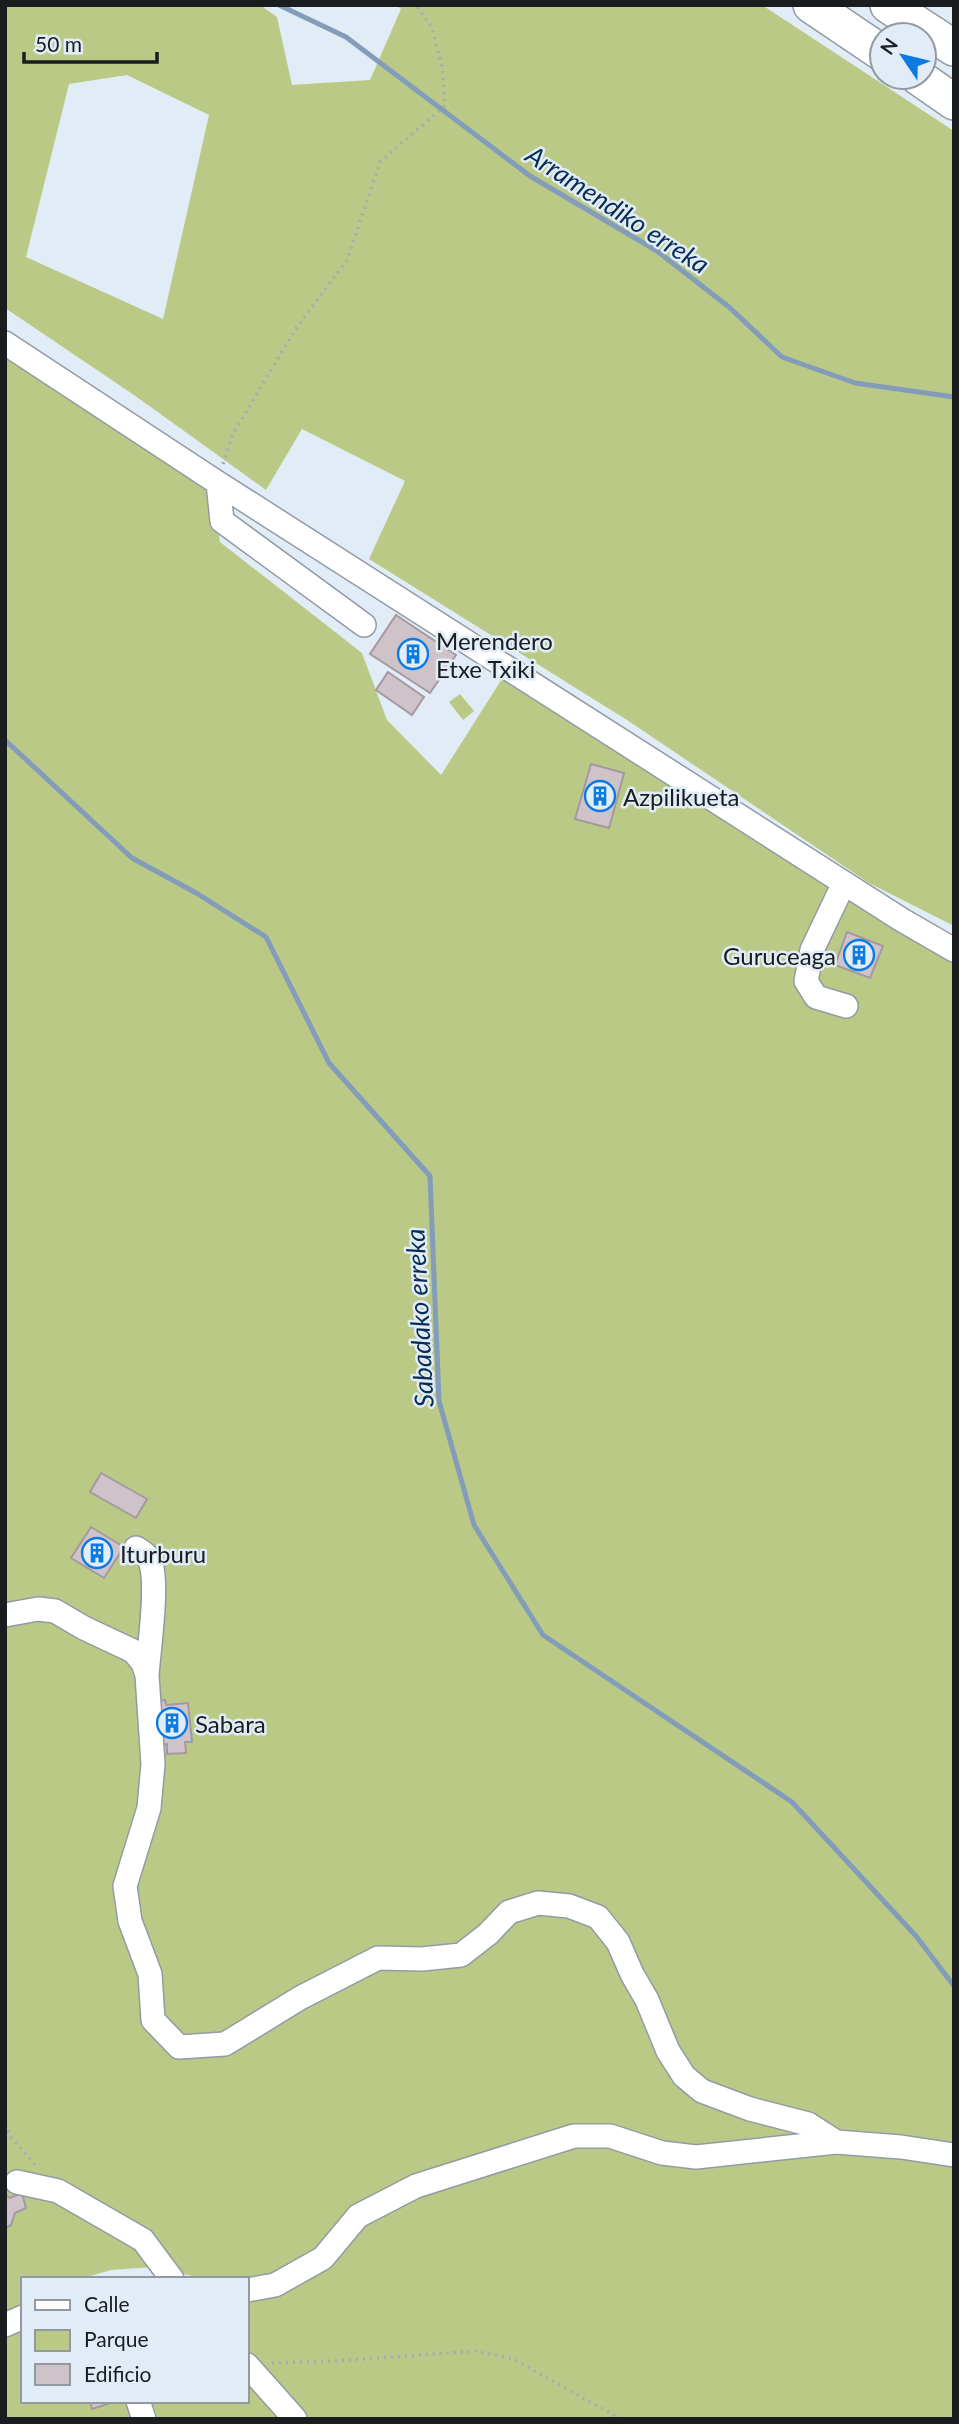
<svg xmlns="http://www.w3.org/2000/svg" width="959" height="2424" font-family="Lato,sans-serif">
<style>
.green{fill:#bbc987;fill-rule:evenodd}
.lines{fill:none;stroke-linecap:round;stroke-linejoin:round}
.stream{stroke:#839cba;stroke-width:5}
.building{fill:#cfc3ca;stroke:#a499a0;stroke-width:2}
.minor-casing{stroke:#929ba4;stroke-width:26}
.highway-casing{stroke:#929ba4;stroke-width:38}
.path{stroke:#a4acb4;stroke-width:3.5;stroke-dasharray:2 5;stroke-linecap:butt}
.minor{stroke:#fff;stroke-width:23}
.highway{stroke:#fff;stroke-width:35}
.labels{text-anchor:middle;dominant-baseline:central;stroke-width:5;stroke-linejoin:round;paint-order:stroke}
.poi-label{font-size:24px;fill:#191d20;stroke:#e2ecf6;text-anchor:start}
.water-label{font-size:26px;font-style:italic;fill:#072d57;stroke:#e2ecf6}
</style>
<rect width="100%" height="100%" fill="#e2ecf6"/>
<path class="green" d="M5,5H260L277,17L292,85L370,80L401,9L396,5H762L954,131V926L869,883L627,720L369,559L405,481L302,429L266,490L134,395L5,308ZM127,75L209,115L163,319L26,257L69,84Z
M5,341L210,484L220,542L362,653L387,720L441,775L507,671L860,907L954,959V2419H301L247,2353V2279H206L153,2267L111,2270L80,2279H23V2401H247V2377L281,2419H5V1618L48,1614L129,1658L141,1674L145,1703V1774L121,1873L130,1891L139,1852L152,1826L161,1782L157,1670L146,1653L68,1606L5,1607Z
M460,694L474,711L463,720L449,702Z"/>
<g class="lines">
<path class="stream" d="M279,5L346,37L530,176L657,251L729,307L782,357L855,383L954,397
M5,740L132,858L198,894L266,937L329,1063L430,1176L439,1401L474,1525L543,1635L792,1802L916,1936L954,1986"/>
</g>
<path class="building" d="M396,615L456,655L430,693L370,654Z
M388,672L424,697L412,715L376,690Z
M591,764L624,773L609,828L575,819Z
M847,932L883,946L870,978L835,965Z
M101,1473L147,1499L136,1518L90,1492Z
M91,1527L124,1547L104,1578L71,1558Z
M165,1700L166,1705L188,1703L192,1742H185L186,1753L167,1754V1744L156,1745L152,1702Z
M22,2193L26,2208L15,2213L11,2225L5,2228V2195L10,2198Z
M90,2401H114V2402L92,2409Z"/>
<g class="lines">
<g class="minor-casing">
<path id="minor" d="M5,343L218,483L902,920L954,950
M218,483L222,521L364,625
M844,883L812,950L806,981L816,997L846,1006
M136,1548C143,1552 149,1556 151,1564C158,1586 149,1649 147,1675
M5,1615L38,1609L55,1611L84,1628L133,1651L143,1663L147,1675L153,1764L149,1808L125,1886L130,1921L150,1974L153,2020L179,2047L225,2044L300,1998L378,1958L422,1959L461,1955L488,1934L509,1912L538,1903L569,1906L598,1917L618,1942L632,1974L647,2000L668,2051L684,2076L702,2091L750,2109L808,2124L836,2142
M17,2182L58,2191L143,2240L172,2279
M247,2290L275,2285L323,2258L358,2216L416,2186L574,2136H610L662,2153L696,2157L836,2142L901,2147L954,2155
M5,2325L23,2317
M247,2365L295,2419
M138,2401L144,2419"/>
</g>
<g class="highway-casing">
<path id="highway" d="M811,5L882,53
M888,5L954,48
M918,77L954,102"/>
</g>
<path class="path" d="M223,464L232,436L295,330L347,260L380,162L445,106L442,67L432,28L416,5
M5,2124L11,2137L36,2166
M272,2363L336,2361L476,2351L513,2359L621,2419"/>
<use href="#minor" class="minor"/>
<use href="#highway" class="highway"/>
</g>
<defs>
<g id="building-ring" transform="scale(1.575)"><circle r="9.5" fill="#e2ecf6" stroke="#0b7be2" stroke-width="1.5"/><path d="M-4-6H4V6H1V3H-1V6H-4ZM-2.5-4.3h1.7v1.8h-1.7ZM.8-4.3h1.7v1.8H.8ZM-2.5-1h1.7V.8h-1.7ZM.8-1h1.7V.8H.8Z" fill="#0b7be2"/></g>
</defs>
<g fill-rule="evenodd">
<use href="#building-ring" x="413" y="654"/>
<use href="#building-ring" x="600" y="796"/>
<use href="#building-ring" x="859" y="955"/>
<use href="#building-ring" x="97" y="1553"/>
<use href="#building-ring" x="172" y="1723"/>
</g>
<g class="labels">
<g class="poi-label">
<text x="436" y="640">Merendero<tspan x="436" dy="28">Etxe Txiki</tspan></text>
<text x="623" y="796">Azpilikueta</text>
<text x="836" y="955" text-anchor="end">Guruceaga</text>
<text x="120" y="1553">Iturburu</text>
<text x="195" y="1723">Sabara</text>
</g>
<g class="water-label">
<text transform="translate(618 209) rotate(33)">Arramendiko erreka</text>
<text transform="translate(419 1318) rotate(-93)">Sabadako erreka</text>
</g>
</g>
<rect width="959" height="2424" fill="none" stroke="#191d20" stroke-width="14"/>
<rect x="21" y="2277" width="228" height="126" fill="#e2ecf6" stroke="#9299a0" stroke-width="2"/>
<rect x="35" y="2300" width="35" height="10" fill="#ffffff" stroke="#9299a0" stroke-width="2"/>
<text x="84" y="2312" font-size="21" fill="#191d20">Calle</text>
<rect x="35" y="2330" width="35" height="21" fill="#bbc987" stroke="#9299a0" stroke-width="2"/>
<text x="84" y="2347" font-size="21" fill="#191d20">Parque</text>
<rect x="35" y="2364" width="35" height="21" fill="#cfc3ca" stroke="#9299a0" stroke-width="2"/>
<text x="84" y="2382" font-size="21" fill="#191d20">Edificio</text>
<g transform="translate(903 56) rotate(305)"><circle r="33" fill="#e2ecf6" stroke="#9299a0" stroke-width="2"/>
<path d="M0-5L12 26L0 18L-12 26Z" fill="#0b7be2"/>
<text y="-10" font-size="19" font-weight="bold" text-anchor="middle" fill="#191d20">N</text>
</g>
<path d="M24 52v10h133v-10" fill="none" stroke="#191d20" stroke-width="3.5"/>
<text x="35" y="52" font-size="21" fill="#191d20" stroke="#e2ecf6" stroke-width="5" paint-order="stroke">50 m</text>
</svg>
